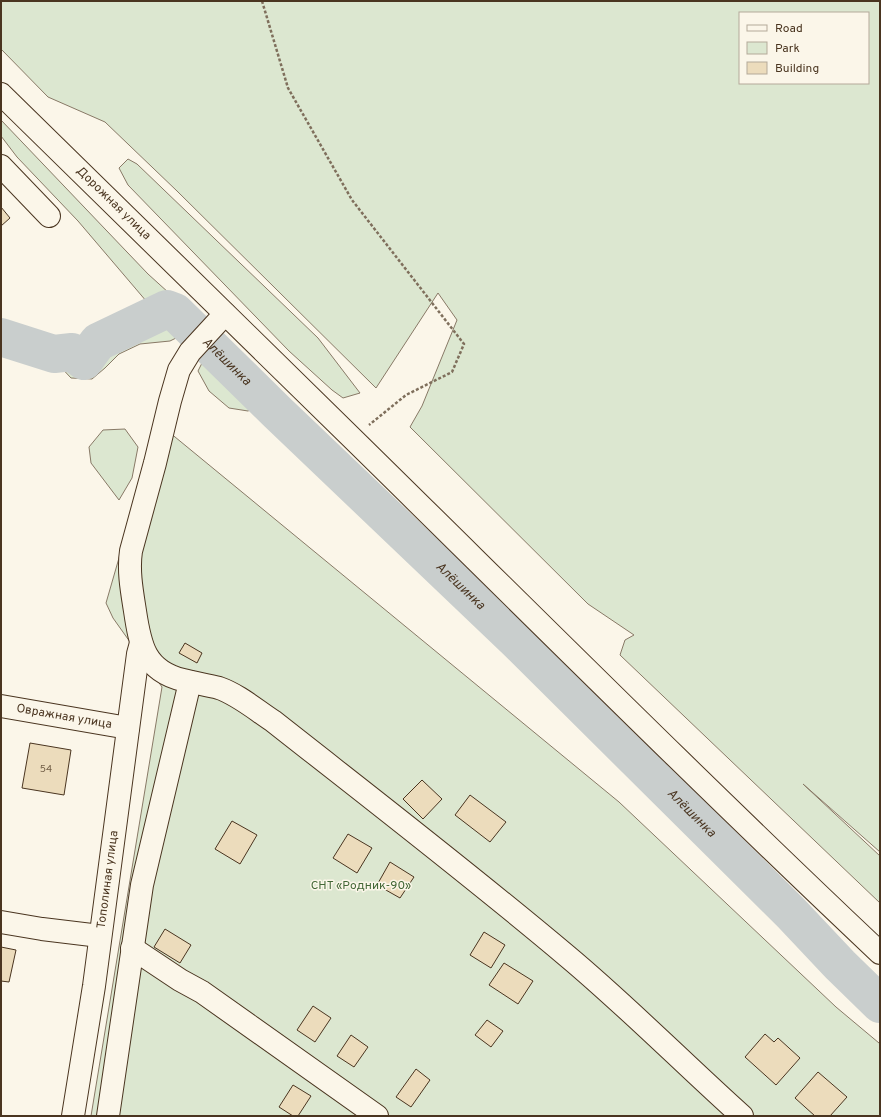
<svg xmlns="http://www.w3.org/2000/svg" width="881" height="1117" font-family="Overpass,sans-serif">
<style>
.green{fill:#dce7d0;stroke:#887966;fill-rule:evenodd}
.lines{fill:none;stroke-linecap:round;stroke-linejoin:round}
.river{stroke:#c9cecd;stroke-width:38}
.building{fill:#ecdcbc;stroke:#4a3520}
.minor-casing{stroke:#4a3520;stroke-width:24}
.path{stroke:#7f6f5c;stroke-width:2.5;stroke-dasharray:3 2;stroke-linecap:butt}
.minor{stroke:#fbf6e9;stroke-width:22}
.labels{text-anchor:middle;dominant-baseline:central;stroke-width:3;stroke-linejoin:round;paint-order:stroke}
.number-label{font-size:10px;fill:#725f47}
.street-label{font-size:12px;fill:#4a3520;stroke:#fbf6e9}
.park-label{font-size:12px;fill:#436837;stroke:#fbf6e9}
.water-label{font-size:13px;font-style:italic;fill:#4a3520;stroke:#fbf6e9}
</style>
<rect width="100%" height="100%" fill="#fbf6e9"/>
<path class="green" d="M1,1H880V852L803,784L880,856V903L620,655L625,640L634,635L588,604L410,427L422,406L457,320L438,293L376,388L177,191L105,122L48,97L1,49ZM740,13H868V83H740Z
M1,120L148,274L190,312L188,332L170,341L140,344L119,354L105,368L92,379L71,378L56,362L74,346L111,317L147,302L78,221L17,157L1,136Z
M128,159L137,164L318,338L360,393L343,398L332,390L289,351L128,185L119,168Z
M220,341L252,378L255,388L262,404L248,411L229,408L209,391L198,371L206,355L210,345Z
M158,423L619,802L836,1007L879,1043H880V1116H91L162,687L113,618L106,603Z
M125,429L138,447L132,478L119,500L91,463L89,447L103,430Z"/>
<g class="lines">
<path class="river" id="s1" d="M1,337L54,354L72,352L84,361L98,342L167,309L175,312L278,413L516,640L791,913L840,965L880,1004"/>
</g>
<path class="building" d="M1,207L10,218L1,226Z
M185,643L202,653L197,663L179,653Z
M30,743L71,750L64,795L22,788Z
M422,780L442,799L423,819L403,799Z
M470,795L506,822L490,842L455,815Z
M232,821L257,835L240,864L215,849Z
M348,834L372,848L357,873L333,858Z
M390,862L414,877L400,898L377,885Z
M165,929L191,945L180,963L154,947Z
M484,932L505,945L491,968L470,955Z
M1,947L16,950L9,982L1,981Z
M504,963L533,981L518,1004L489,985Z
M313,1006L331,1018L315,1042L297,1030Z
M487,1020L503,1031L491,1047L475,1035Z
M765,1034L774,1042L778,1038L800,1058L776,1085L745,1057Z
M351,1035L368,1047L354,1067L337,1056Z
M416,1069L430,1080L411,1107L396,1097Z
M818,1072L847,1097L830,1116H815L795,1098Z
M293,1085L311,1096L298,1116H293L279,1107Z"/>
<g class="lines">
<g class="minor-casing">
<g id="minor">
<path id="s2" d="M1,94C119,209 237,324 354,440C529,612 702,785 880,953"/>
<path d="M1,166L49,216"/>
<path d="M225,314L190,352L179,370L170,401L155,463L131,551C128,571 132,592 135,611C140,645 145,671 183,680C195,683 207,685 219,688C239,695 256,710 273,721C372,799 471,875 567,956C628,1007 683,1063 742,1116"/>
<path id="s3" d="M1,706L128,728"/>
<path d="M1,922L42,929L100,936"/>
<path d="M132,948L180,980L202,992L377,1116"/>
<path id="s4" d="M73,1116L94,986L138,654L141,643"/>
<path d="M108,1116L142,885L190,682"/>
</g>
</g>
<path class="path" d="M262,1L288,88L352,200L464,344L452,372L406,395L369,425"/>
<use href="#minor" class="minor"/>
</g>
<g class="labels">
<g class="number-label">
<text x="46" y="769">54</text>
</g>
<g class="street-label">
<text stroke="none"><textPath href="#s2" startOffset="157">Дорожная улица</textPath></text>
<text stroke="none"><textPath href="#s3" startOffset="64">Овражная улица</textPath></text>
<text stroke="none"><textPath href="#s4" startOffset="239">Тополиная улица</textPath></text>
</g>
<g class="park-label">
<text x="361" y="886">СНТ «Родник-90»</text>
</g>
<g class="water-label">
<text stroke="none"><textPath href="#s1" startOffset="269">Алёшинка</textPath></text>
<text stroke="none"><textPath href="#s1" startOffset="593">Алёшинка</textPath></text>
<text stroke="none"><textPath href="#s1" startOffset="917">Алёшинка</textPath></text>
</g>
</g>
<rect width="881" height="1117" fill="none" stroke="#4a3520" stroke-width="4"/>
<rect x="739" y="12" width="130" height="72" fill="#fbf6e9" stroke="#b4a999"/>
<rect x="747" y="25" width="20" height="6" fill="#fbf6e9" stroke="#b4a999"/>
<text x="775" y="32" font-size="12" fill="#4a3520">Road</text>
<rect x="747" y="42" width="20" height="12" fill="#dce7d0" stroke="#b4a999"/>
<text x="775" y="52" font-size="12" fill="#4a3520">Park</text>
<rect x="747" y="62" width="20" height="12" fill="#ecdcbc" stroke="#b4a999"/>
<text x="775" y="72" font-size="12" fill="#4a3520">Building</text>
</svg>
